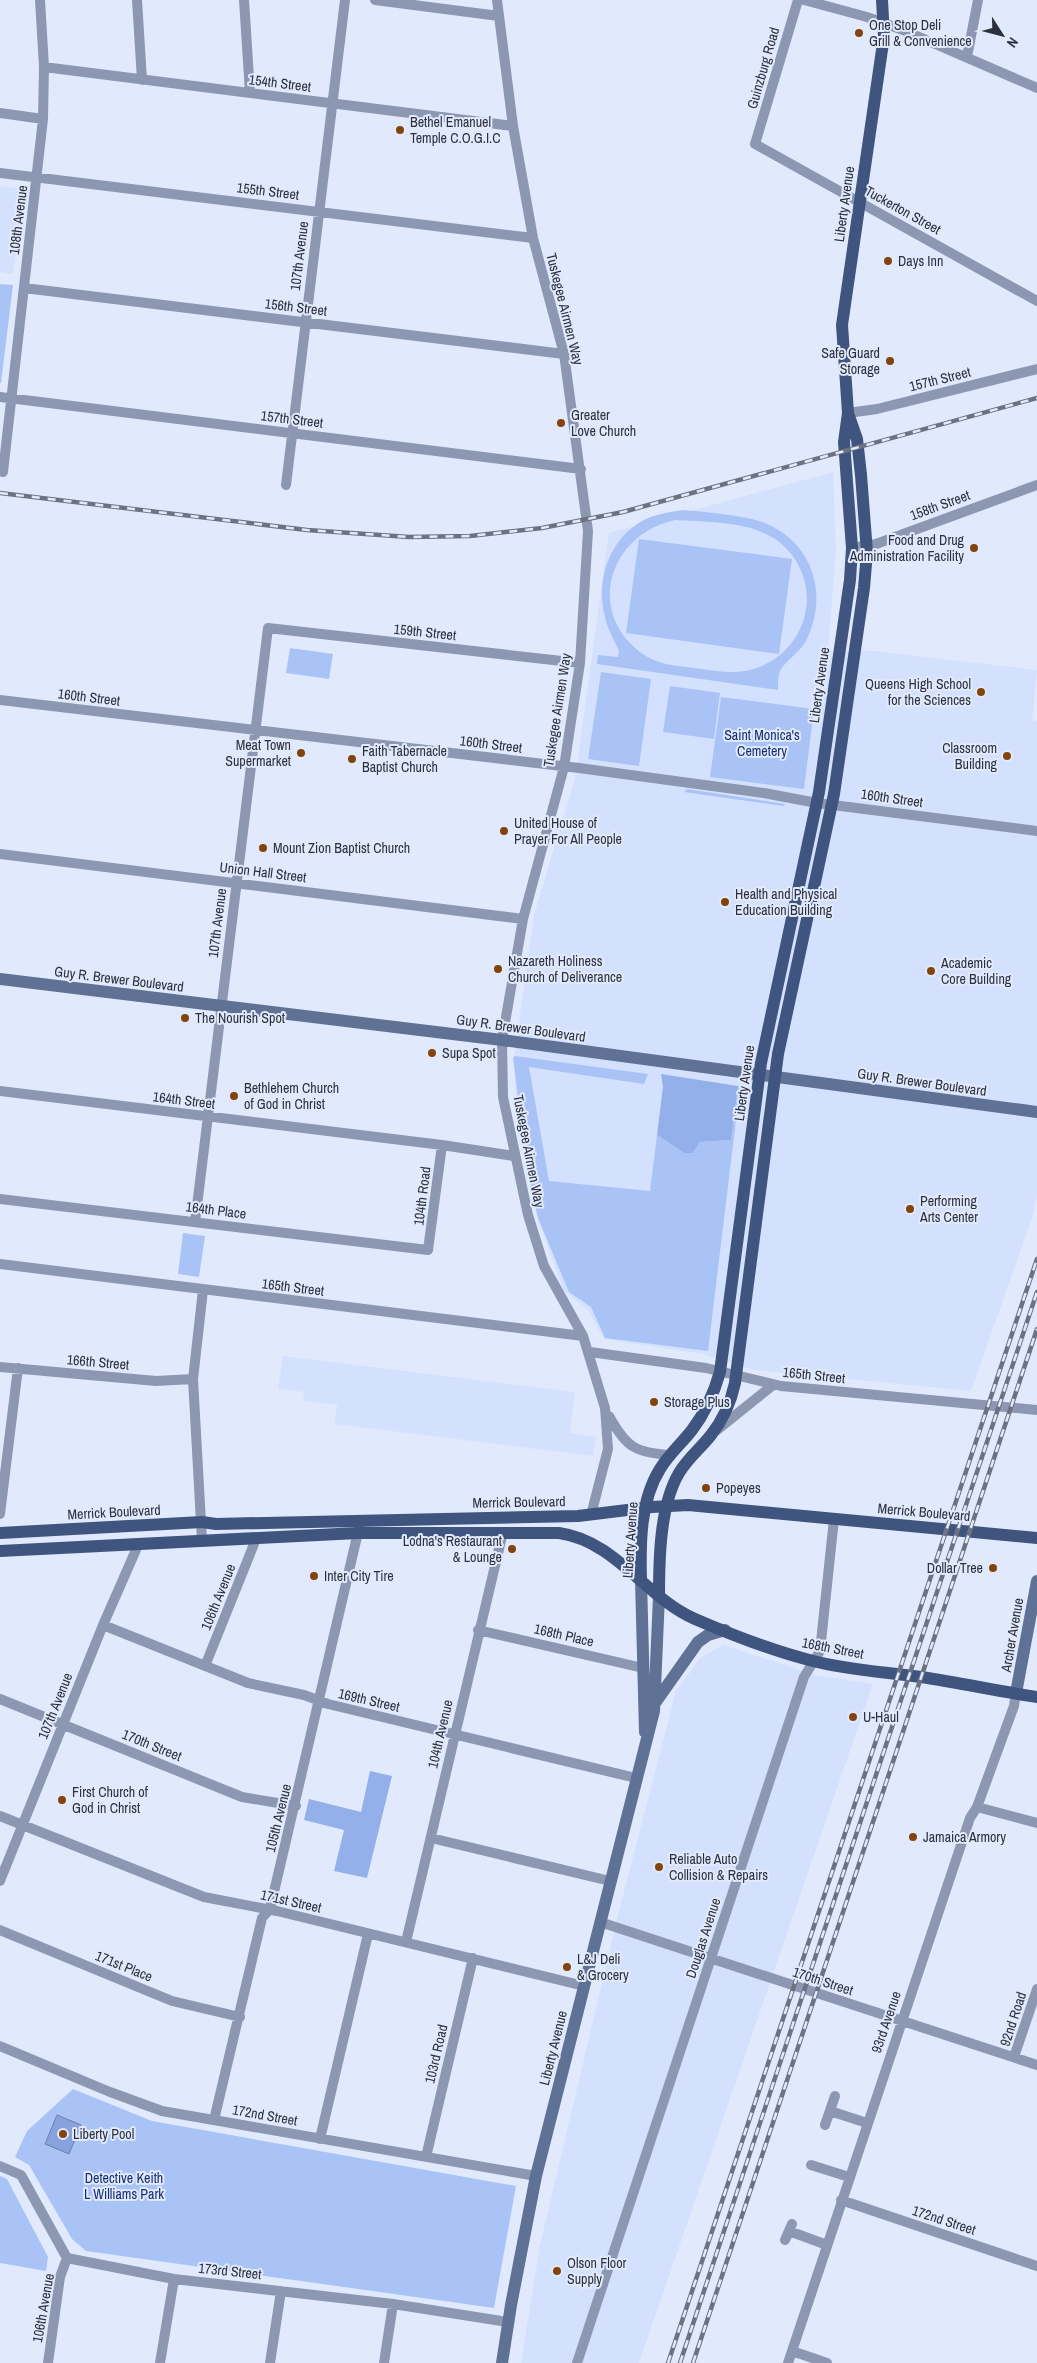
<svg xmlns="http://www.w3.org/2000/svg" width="1037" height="2363" font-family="'Archivo Narrow',sans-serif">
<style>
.built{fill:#d3e1ff}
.green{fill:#aac3f7;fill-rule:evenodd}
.forest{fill:#94b0eb}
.water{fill:#87a2dc;stroke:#6b80ac}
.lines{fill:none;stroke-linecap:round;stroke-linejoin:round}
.street{stroke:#8c98b2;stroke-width:10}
.secondary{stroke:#5f7195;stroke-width:12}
.primary{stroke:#405480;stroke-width:12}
.rail-casing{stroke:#6c7281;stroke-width:4.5}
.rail{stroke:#e1eafd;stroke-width:2.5;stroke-dasharray:8;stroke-linecap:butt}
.poi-dot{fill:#83430a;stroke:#e1eafd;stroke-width:2}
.labels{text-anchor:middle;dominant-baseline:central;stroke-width:4;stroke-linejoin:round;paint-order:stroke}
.poi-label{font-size:14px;fill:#2b303c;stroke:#e1eafd;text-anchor:start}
.street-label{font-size:14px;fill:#2b303c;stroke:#e1eafd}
.park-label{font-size:14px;fill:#142e71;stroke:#e1eafd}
</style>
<rect width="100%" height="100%" fill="#e1eafd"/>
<path class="built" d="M0,186L25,189L13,274L0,272Z
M833,472L836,550L828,651H875L1037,670L1032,720L1037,721V1196L1032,1218L971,1391L754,1370L703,1354L604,1339L588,1310L564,1291L537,1217L517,1122L514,1059L534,915L575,779L609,533Z
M283,1356L575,1392L570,1433L596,1437L593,1456L335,1424L337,1405L303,1401L304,1392L278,1389Z
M723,1645L816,1675L873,1684L639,2363H521L540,2245L618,1915L676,1691L700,1658Z"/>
<path class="green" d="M0,284L13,285L1,383H0Z
M683,510C706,512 729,514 752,519C808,533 831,588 807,639C802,651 784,662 780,671C778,676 778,684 778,690L597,664L598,655L618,657L619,651C616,644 612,637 609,630C593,591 604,543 642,521C655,514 670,512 683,510ZM675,520C707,522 751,521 778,541C825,578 812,648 757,668C738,675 719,671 701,669C683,666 661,666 646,656C584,616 607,535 675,520Z
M639,539L792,559L779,654L626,633Z
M290,648L333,654L329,679L286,673Z
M601,672L651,679L639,766L588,759Z
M670,686L720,693L714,739L663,732Z
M721,697L814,709L804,789L710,777Z
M687,789L785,804L784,806L684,792Z
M515,1056L648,1074L644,1084L529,1067L549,1181L650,1191L657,1135L684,1153H693L700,1142L731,1140L738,1086L740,1087L708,1351L605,1338L591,1307L569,1292L538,1218L527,1165L513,1058Z
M183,1233L205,1236L199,1277L178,1274Z
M73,2089L152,2121L516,2186L494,2308L86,2251L72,2239L29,2165L15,2157L27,2131Z
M0,2176L7,2179L48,2257L46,2271L0,2263Z"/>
<path class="forest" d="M661,1074L738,1086L731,1140L700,1142L693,1153H684L657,1135L663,1086Z
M370,1771L392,1776L367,1878L334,1871L344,1830L304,1820L309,1799L361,1812Z"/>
<path class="water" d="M57,2115L81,2125L69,2154L45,2144Z"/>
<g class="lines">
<path class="street" d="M137,0L142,80
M244,0L250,93
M375,0L499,16
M497,0L513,126L533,238L564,354L588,531L580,663L564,767L523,919L502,1040L503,1097L528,1215L544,1266L583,1336L605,1408L608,1449L591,1515
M798,0L755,144L1037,301
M804,0L867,17L903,30L1037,88
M967,57L978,0
M44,67L513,126
M0,113L43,119
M0,173L533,238
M24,288L564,354
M0,397L581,469
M848,413L877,409L1037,369
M3,472L43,119L44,67L40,0
M286,485L345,0
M852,548L876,544L1037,485
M0,700L579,768L764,793L817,803L1037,831
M0,854L523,919
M0,1091L442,1145L514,1156
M0,1199L428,1250L442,1145
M195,1222L268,628L580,663
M0,1264L583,1336
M590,1352L706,1368L781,1386L1037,1410
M0,1367L156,1381L193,1379
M609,1416C626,1447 635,1453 671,1455
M717,1430L773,1385
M0,1514L18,1368
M202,1540L193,1379L203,1290
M103,1625L248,1683L304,1695L328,1704L636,1778
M478,1630L643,1668
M205,1666L256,1539
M0,1699L242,1797L296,1806
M977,1807L1037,1823
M0,1816L204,1897L277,1911L584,1986
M431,1838L610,1881
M0,1881L103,1625L139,1543
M600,1922L1037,2065
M0,1930L172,2001L240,2017
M406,1942L503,1532
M0,2046L110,2092L162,2111L536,2176
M1014,2057L1037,1989
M830,2111L867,2123
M214,2120L262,1918L270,1909L359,1528
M825,2125L835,2096
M320,2139L368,1934
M426,2157L473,1958
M811,2165L849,2177
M0,2166L21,2175L67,2258L174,2279L393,2304L508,2322
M841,2200L1037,2266
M789,2231L827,2245
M785,2240L792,2224
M792,2351L827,2363
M48,2363L60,2277L67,2258
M160,2363L174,2279
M270,2363L281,2291
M384,2363L393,2304
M577,2363L804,1677L820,1651L834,1519
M788,2363L970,1818L977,1807L1014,1706L1016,1693"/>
<path class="secondary" d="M0,979L502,1040L1037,1112
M641,1580L645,1732
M1016,1693L1037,1581
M655,1703L698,1642L708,1635L725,1630
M502,2363L511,2305L536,2176L654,1711L659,1596"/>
<path class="primary" d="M0,1533L202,1522L216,1524L578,1516L652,1507L688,1505L1037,1538
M0,1551L358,1533H559C616,1541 645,1597 695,1619C732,1635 773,1651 813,1661C848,1670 885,1672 921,1677C960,1683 998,1691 1037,1697
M641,1580C640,1543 640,1501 660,1469C669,1454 682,1443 692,1430C705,1413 714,1393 720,1372L761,1063L819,792L850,580L852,548L844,442L848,413L842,325L884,36L882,0
M659,1596C659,1558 660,1505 679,1473C688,1458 701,1448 711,1435C723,1420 731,1401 735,1383L778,1054L834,794L864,588L867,552L861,475L857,439L849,416"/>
<g class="rail-casing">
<path id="rail" d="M0,493L307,530L409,537L470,536L542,528L623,512L1037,398
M668,2363L1037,1259
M680,2363L1037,1292
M693,2363L1037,1329"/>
</g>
<use href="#rail" class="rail"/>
</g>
<g class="poi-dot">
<circle cx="859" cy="33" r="5"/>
<circle cx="400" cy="130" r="5"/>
<circle cx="888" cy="261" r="5"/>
<circle cx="890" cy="361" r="5"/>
<circle cx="561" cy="423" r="5"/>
<circle cx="974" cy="548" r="5"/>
<circle cx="981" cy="692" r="5"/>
<circle cx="301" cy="753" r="5"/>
<circle cx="1007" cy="756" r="5"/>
<circle cx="352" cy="759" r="5"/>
<circle cx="504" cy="831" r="5"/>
<circle cx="263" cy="848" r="5"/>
<circle cx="725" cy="902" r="5"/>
<circle cx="498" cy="969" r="5"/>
<circle cx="931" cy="971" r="5"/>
<circle cx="185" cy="1018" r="5"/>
<circle cx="432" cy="1053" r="5"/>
<circle cx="234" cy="1096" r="5"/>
<circle cx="910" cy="1209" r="5"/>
<circle cx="654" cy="1402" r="5"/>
<circle cx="706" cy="1488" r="5"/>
<circle cx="512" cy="1549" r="5"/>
<circle cx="993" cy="1568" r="5"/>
<circle cx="314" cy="1576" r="5"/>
<circle cx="853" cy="1717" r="5"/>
<circle cx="62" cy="1800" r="5"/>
<circle cx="913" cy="1837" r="5"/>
<circle cx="659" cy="1867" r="5"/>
<circle cx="567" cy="1967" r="5"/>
<circle cx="63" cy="2134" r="5"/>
<circle cx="557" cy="2271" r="5"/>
</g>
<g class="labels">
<g class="poi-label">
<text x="869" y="25">One Stop Deli<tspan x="869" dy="16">Grill &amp; Convenience</tspan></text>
<text x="410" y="122">Bethel Emanuel<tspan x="410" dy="16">Temple C.O.G.I.C</tspan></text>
<text x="898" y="261">Days Inn</text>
<text x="880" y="353" text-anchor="end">Safe Guard<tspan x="880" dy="16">Storage</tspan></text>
<text x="571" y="415">Greater<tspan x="571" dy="16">Love Church</tspan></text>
<text x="964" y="540" text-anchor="end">Food and Drug<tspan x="964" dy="16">Administration Facility</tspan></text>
<text x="971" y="684" text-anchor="end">Queens High School<tspan x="971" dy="16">for the Sciences</tspan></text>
<text x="291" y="745" text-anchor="end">Meat Town<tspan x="291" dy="16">Supermarket</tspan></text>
<text x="997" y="748" text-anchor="end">Classroom<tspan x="997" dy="16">Building</tspan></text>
<text x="362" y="751">Faith Tabernacle<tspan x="362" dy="16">Baptist Church</tspan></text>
<text x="514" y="823">United House of<tspan x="514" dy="16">Prayer For All People</tspan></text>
<text x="273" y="848">Mount Zion Baptist Church</text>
<text x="735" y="894">Health and Physical<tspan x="735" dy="16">Education Building</tspan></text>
<text x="508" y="961">Nazareth Holiness<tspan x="508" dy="16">Church of Deliverance</tspan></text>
<text x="941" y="963">Academic<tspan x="941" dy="16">Core Building</tspan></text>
<text x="195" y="1018">The Nourish Spot</text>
<text x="442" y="1053">Supa Spot</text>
<text x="244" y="1088">Bethlehem Church<tspan x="244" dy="16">of God in Christ</tspan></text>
<text x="920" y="1201">Performing<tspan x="920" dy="16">Arts Center</tspan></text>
<text x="664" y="1402">Storage Plus</text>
<text x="716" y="1488">Popeyes</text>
<text x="502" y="1541" text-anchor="end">Lodna's Restaurant<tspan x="502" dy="16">&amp; Lounge</tspan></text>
<text x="983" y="1568" text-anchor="end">Dollar Tree</text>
<text x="324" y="1576">Inter City Tire</text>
<text x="863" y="1717">U-Haul</text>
<text x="72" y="1792">First Church of<tspan x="72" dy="16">God in Christ</tspan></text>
<text x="923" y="1837">Jamaica Armory</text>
<text x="669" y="1859">Reliable Auto<tspan x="669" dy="16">Collision &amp; Repairs</tspan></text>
<text x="577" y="1959">L&amp;J Deli<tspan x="577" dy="16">&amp; Grocery</tspan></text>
<text x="73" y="2134">Liberty Pool</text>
<text x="567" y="2263">Olson Floor<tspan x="567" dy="16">Supply</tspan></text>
</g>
<g class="street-label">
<text transform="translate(763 68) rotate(-74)">Guinzburg Road</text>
<text transform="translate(280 83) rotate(7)">154th Street</text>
<text transform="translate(268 191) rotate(7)">155th Street</text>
<text transform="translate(844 204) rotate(-82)">Liberty Avenue</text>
<text transform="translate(903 210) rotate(29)">Tuckerton Street</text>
<text transform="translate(18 220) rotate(-83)">108th Avenue</text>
<text transform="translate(299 256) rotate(-83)">107th Avenue</text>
<text transform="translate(296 307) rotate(7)">156th Street</text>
<text transform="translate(565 309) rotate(76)">Tuskegee Airmen Way</text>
<text transform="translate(940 379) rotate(-14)">157th Street</text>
<text transform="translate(292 419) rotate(7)">157th Street</text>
<text transform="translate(940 505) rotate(-20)">158th Street</text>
<text transform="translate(425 632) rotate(6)">159th Street</text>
<text transform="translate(819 685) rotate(-82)">Liberty Avenue</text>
<text transform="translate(89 697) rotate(7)">160th Street</text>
<text transform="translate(557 710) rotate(-81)">Tuskegee Airmen Way</text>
<text transform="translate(491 744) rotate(7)">160th Street</text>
<text transform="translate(892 798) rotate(8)">160th Street</text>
<text transform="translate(263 872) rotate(7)">Union Hall Street</text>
<text transform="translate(217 923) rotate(-83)">107th Avenue</text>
<text transform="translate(119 979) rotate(7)">Guy R. Brewer Boulevard</text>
<text transform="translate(521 1028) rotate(8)">Guy R. Brewer Boulevard</text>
<text transform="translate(922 1082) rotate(8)">Guy R. Brewer Boulevard</text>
<text transform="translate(744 1083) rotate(-82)">Liberty Avenue</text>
<text transform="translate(184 1100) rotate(7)">164th Street</text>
<text transform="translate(529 1151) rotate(79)">Tuskegee Airmen Way</text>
<text transform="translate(422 1196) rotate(-83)">104th Road</text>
<text transform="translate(216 1210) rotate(7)">164th Place</text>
<text transform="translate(293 1287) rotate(7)">165th Street</text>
<text transform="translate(98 1362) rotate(5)">166th Street</text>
<text transform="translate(814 1375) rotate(6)">165th Street</text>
<text transform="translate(519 1502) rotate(-1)">Merrick Boulevard</text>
<text transform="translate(114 1512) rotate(-3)">Merrick Boulevard</text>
<text transform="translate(924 1512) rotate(5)">Merrick Boulevard</text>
<text transform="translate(630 1540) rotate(-86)">Liberty Avenue</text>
<text transform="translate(218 1597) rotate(-68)">106th Avenue</text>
<text transform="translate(564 1635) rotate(13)">168th Place</text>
<text transform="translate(1012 1635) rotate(-80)">Archer Avenue</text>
<text transform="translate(833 1648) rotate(11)">168th Street</text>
<text transform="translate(369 1700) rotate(13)">169th Street</text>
<text transform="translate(55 1706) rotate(-68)">107th Avenue</text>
<text transform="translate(440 1734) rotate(-77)">104th Avenue</text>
<text transform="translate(152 1745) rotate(22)">170th Street</text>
<text transform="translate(278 1818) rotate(-76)">105th Avenue</text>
<text transform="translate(291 1901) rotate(13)">171st Street</text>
<text transform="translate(703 1938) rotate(-72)">Douglas Avenue</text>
<text transform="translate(124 1966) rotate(22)">171st Place</text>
<text transform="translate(823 1981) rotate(18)">170th Street</text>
<text transform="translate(1013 2019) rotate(-72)">92nd Road</text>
<text transform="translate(886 2022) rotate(-71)">93rd Avenue</text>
<text transform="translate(553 2048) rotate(-76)">Liberty Avenue</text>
<text transform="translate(436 2054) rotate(-77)">103rd Road</text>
<text transform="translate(265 2115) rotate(10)">172nd Street</text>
<text transform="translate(944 2220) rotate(18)">172nd Street</text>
<text transform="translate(230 2271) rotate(6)">173rd Street</text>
<text transform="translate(43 2308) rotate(-80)">106th Avenue</text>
</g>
<g class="park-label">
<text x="762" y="735">Saint Monica's<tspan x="762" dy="16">Cemetery</tspan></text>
<text x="124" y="2178">Detective Keith<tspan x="124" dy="16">L Williams Park</tspan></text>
</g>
</g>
<g transform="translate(1002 35) rotate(126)" stroke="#e1eafd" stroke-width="4" paint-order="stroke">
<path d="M0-4L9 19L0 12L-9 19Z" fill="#2b303c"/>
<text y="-8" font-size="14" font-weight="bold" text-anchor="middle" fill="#2b303c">N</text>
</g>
</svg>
